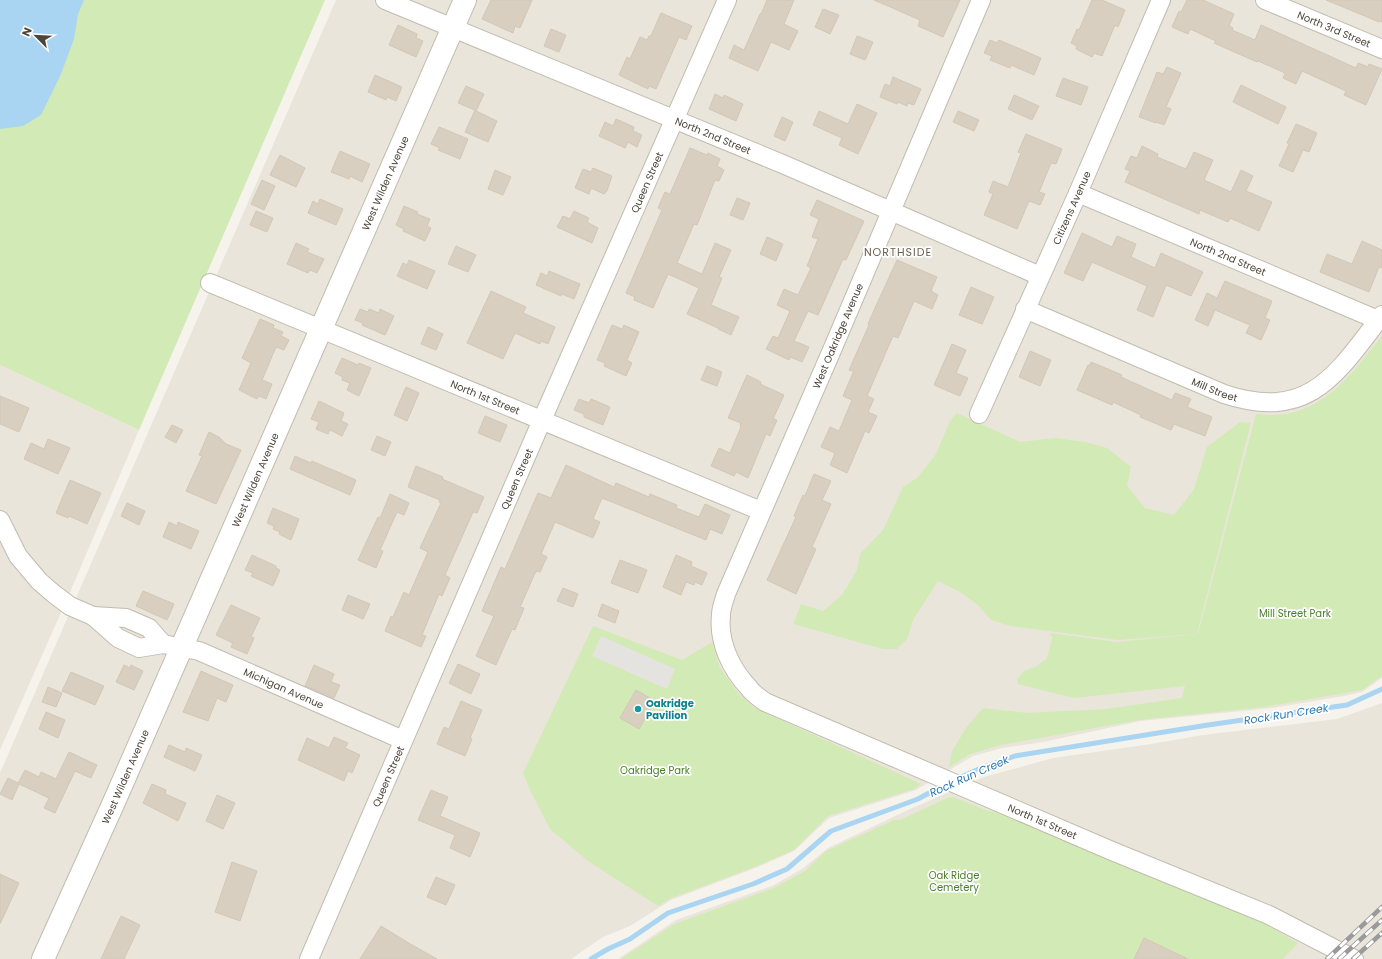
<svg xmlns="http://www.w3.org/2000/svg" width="1382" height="959" font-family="Poppins,sans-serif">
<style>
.residential{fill:#eae5da}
.green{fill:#d2eab5}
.parking{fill:#e5e3e0}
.water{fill:#a9d4f2}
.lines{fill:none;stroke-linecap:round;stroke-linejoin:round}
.stream{stroke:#a9d4f2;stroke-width:5}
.building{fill:#d8cfc1;stroke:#d3c7b4}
.minor-casing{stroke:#c2bbae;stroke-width:20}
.tertiary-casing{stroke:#c2bbae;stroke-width:24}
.minor{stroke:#fff;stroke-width:18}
.tertiary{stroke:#fff;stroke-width:22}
.rail-casing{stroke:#9a9a9a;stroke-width:4.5}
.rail{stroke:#fff;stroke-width:3;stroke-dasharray:9;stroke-linecap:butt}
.culture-dot{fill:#0f9aa8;stroke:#fff;stroke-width:1.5}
.labels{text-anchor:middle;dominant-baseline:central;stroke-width:3.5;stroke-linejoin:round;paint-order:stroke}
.street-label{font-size:10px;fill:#4b4439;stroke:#fff}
.park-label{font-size:10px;fill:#4a7f2a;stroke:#fff}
.culture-label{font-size:10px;font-weight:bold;fill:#0d838f;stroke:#fff;text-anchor:start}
.neighbourhood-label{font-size:11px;letter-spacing:1px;fill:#6e6250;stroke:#fff}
.water-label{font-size:11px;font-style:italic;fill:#2e7ab2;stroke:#fff}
</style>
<rect width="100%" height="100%" fill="#f6f3ec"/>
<path class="residential" d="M336,0H1382V678L1362,692L1344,696L1272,708L1141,721L1043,742L1002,748L973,756L916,790L829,818L794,851L758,867L671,900L630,926L603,937L571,959H0V773Z
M0,365L139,430L71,590L0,750Z
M1382,703V959H618L676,920L772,886L802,869L828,848L910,809L984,777L1053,758L1151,744L1203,735L1337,719Z"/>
<path class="green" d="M0,0H325L139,430L0,365Z
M1382,336V676L1362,690L1264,707L1139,720L1001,745L970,754L949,767L952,751L966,728L983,708L1028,713L1106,709L1182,698L1185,686L1074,698L1018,684L1017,679L1024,671L1037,666L1047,658L1052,638L1050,633L1117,642L1198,634L1256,414C1262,414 1269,415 1275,415C1325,413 1354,371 1382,336Z
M957,413L1020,442L1055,438L1086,442L1107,448L1131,467L1127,486L1145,508L1174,515L1194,489L1207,447L1240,422L1251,423L1197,634L1118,640L1010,626L991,620L978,605L960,592L938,581L913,620L907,639L897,649H883L793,624L801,604L823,611L842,595L857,570L860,554L883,530L903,487L917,478L936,454L950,421Z
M593,626L682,660L712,642L720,668L738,693L753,707L921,784L914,789L828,816L794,850L757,866L669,899L658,906L588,861L550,829L531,792L523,773Z
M953,797L986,810L1010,816L1269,926L1298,943L1283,959H621L674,924L774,888L805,871L826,851L894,820H900L947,798Z"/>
<path class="parking" d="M601,636L675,669L667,689L592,656Z"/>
<path class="water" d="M0,0H84L78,14L74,39L61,74L41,115L23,126L0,129Z"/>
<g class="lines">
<path class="stream" d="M957,779L981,768L1015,756L1208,725L1347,705L1382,689
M591,959L608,949L630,939L668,913L753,884L787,869L831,831L918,799L946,784"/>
</g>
<path class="building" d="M491,0H532L520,28L515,26L513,33L482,19Z
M767,0H794L784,24L798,31L789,50L771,42L758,71L729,58L734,45L744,50L760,14H761Z
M874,0H960L943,37L918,26L920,20Z
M1092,0H1102L1125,10L1118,27L1115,25L1102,56L1094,53L1092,57L1076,49L1077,46L1071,43L1077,29L1079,30Z
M1187,0H1203L1234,14L1229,26L1233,28L1232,30L1255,40L1261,25L1356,68L1358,63L1368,67L1369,64L1382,69L1366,105L1344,95L1346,91L1302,71L1296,84L1283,78L1285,74L1283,72L1258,61L1257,62L1214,43L1216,41L1190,29L1188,34L1172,27L1179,11L1181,12Z
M1326,0H1382V22L1379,21V22Z
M823,9L839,15L830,34L815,27Z
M661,13L692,26L686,40L679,37L656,89L649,86L648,89L619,75L627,57L630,59L640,37L647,40L649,36H651Z
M398,25L417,34L416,38L423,41L416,57L389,45Z
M551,29L566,35L559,52L544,46Z
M857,36L873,42L865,60L850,54Z
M990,40L997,43L999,40L1041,58L1034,75L1011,65L1010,68L990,60L992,56L984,53Z
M1167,67L1181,73L1166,107L1171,109L1164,125L1156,122V123L1139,117L1157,72L1163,74Z
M375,75L402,87L396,101L387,97L386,100L368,92Z
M893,77L921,89L914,105L908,103L907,106L898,102L897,104L880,97L885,84L890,86Z
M1063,78L1088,87L1081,105L1056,96Z
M1241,85L1286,107L1278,124L1233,102Z
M466,86L484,94L476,111L497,121L488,142L465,132L475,110L458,103Z
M715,94L723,98L724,95L743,104L736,121L709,109Z
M1014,95L1039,106L1032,120L1008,109Z
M857,104L877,113L858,154L839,145L842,138L813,125L819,111L848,124Z
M958,111L979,120L974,131L953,122Z
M782,117L793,122L785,141L774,136Z
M616,119L634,127L633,131L642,135L637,147L628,142L625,148L599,136L605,122L613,126Z
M1296,124L1317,133L1309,152L1303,150L1293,172L1279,166L1289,144L1287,143Z
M439,127L468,139L460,159L438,150L440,148L431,144Z
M1026,134L1062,149L1056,164L1051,163L1039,192L1045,194L1040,205L1029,201L1017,229L984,215L993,194L989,192L993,181L1008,187L1021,153L1018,152Z
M1142,146L1158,154L1157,157L1186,169L1194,152L1213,160L1204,180L1231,192L1241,170L1253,176L1246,191L1272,202L1259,231L1230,218L1228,222L1200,210L1199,214L1125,182L1130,171L1125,169L1131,156L1137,158Z
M690,148L707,155L708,153L720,159L717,166L724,170L719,181L715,180L697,225L694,224L677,263L702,274L715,243L731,250L719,277L722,278L711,305L739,317L731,335L718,329V328L687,314L699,288L668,274L653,308L634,300L635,297L626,293L662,210L658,208L665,192L670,194Z
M340,151L370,164L362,182L350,176L349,179L331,172Z
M280,155L305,168L296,187L270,175Z
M593,168L612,176L607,191L604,194L591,188L589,194L575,188L583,169L591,172Z
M495,170L511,177L503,195L488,189Z
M262,180L275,186L264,210L251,204Z
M737,198L750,203L743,220L730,215Z
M320,199L343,209L336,225L308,213L313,201L318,204Z
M817,200L864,221L846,260L843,259L818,315L808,311L794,341L809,347L802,362L790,357L789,360L766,349L773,336L778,338L790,311L777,305L784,289L798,295L811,268L807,266L818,239L812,237L819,219L810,215Z
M404,206L418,212L417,214L430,219L427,226L431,228L425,241L403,231L404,229L396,225Z
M256,211L273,218L267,232L250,225Z
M574,211L589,218L587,222L598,228L592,243L557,227L563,216L570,219Z
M1082,233L1112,247L1117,236L1136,244L1131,257L1155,268L1161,253L1203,272L1191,296L1166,285L1153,317L1137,310L1147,286L1092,262L1083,281L1064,273Z
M767,237L783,244L776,261L760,254Z
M1362,241L1382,250V268L1379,267L1369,292L1320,272L1327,254L1352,264Z
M296,243L309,249L307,252L324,259L317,273L310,270L308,273L287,264Z
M456,246L476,255L468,272L448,264Z
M409,260L435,271L427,289L397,276L403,263L407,265Z
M897,260L937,277L931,291L938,295L932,309L914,301L898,338L893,336L867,396L874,399L868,412L877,416L869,433L865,431L847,473L830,465L835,453L821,447L830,427L839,431L852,400L843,396L853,373V371L849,370L869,325L868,324L875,308Z
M549,271L580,284L574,299L562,294L561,296L536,285L541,273L547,276Z
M1225,281L1272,301L1265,318L1270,320L1261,340L1246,333L1250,325L1215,310L1208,326L1195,320L1207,293L1217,298Z
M971,287L994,297L982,324L959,315Z
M491,291L526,307L523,313L555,327L548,344L541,341L540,344L515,333L503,359L467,343Z
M360,309L368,312L369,309L379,313L380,309L394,316L385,335L362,325L363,323L355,320Z
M260,319L274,325L273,328L283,332L281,336L289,340L284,350L276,347L262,380L272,384L266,399L259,396L257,399L239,390L251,363L242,358Z
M612,325L622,329L624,325L639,332L627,360L632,363L626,376L604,366L605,363L597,360Z
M428,327L443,334L436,350L421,344Z
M952,344L966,350L956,373L968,378L960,396L934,385Z
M1030,351L1051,360L1040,386L1019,377Z
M342,358L358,365L359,363L371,368L359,396L347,390L350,383L342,380L343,377L335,373Z
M1091,362L1122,375L1121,377L1172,400L1175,393L1191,399L1187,407L1212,417L1205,436L1174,424L1171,430L1140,417L1141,415L1113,402L1112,405L1077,390L1088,365H1090Z
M707,366L722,372L717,386L701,380Z
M747,375L761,382L760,384L784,395L773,419L777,420L770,436L766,434L748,478L736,472L734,476L711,466L719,448L730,453L741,427L740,426L741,423L728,418Z
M406,387L419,393L407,421L394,415Z
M0,396L29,408L19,432L0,424Z
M579,399L589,403L591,399L610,407L603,425L584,417V414L574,410Z
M319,401L344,413L341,421L348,424L342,436L330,430L328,434L316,429L319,422L311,419Z
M485,416L507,425L500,442L478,433Z
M172,425L183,430L176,443L165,437Z
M209,432L219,437L226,444L241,450L216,504L186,491L202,456L199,455Z
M377,436L391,442L385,456L371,450Z
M48,439L70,448L58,474L24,459L31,443L44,449Z
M295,456L311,463L312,461L356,480L350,495L290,469Z
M566,465L614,487L616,483L649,497L650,494L677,505L676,508L699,517L705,504L730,515L722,534L710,529L706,540L602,498L593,519L600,522L593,538L555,522L541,554L547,557L540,572L536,571L520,607L524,608L515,630L512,629L496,665L476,656L494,616L482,611L501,567L505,569L538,493L551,498Z
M416,466L443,477L442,479L484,497L477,513L473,512L445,575L450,578L442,596L439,594L422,635L426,636L421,647L385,631L391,616L393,617L404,592L409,595L428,552L420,548L441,503L439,502L440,500L408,487Z
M814,474L831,481L822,500L831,504L812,547L816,549L796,594L767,580L796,517L794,516L803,495L805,496Z
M70,480L101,493L87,524L69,516L68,518L56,513Z
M390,494L409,503L404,515L397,512L380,550L383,551L376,568L358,560L378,517L380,518Z
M127,503L145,511L139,525L121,516Z
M273,508L299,519L291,540L279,534L280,532L273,529L274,526L267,523Z
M169,522L177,526L178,522L199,531L191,549L163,537Z
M252,555L276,566V568L280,570L273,586L251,576L253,573L245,570Z
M676,555L692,562L691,566L707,573L702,585L695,582L694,585L686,582L681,595L663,587Z
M620,560L647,570L638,593L611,583Z
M563,588L578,594L573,607L557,601Z
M143,591L174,604L167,620L136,606Z
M348,595L370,604L363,619L342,610Z
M602,604L619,611L615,623L598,616Z
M231,605L260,618L251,637L254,638L247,654L231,647L233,643L216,635Z
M458,664L480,674L471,694L449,683Z
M124,665L130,668L131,665L143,671L134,690L116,682Z
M314,665L334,674L331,682L340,685L334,698L305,686Z
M201,671L233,685L226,702L217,698L208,721L183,712Z
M71,672L104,686L95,705L62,691Z
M48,687L62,693L56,707L42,702Z
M636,690L655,701L639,729L620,718Z
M461,701L482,710L470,738L472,739L465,756L437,744L444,727L449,729Z
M46,712L65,720L58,738L39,729Z
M334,737L348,743L345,748L360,755L352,773L348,771L344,781L298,760L307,738L329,748Z
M169,745L185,752L186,748L202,755L195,771L164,757Z
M69,752L97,765L91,778L75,771L55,813L44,808L49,798L19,784L12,800L0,794L8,778L18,783L25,770L39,777L41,772L56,779Z
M152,784L166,790L165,794L186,803L178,821L143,803Z
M431,790L448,797L440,816L480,833L470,857L450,848L455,835L418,820Z
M217,795L235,803L223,829L206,821Z
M232,862L257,871L240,921L215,912Z
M0,874L19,883L0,924Z
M436,877L455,885L446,905L427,897Z
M121,916L140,925L124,959H101Z
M381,926L412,945L437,959H360Z
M1144,938L1188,959H1134Z"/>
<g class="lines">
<g class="minor-casing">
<g id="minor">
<path id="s1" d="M385,0L785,165L1040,276"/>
<path id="s2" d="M981,0L832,350L726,594C724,601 721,608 721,615C718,642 731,669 749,688C753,694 760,698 765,702L1112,851L1269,915L1354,959"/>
<path id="s3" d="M1265,0L1382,49"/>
<path id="s4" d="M1078,193L1378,320"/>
<path id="s5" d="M210,283L761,511"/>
<path id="s6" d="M1025,309L1224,394C1309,422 1336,375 1382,315"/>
<path id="s7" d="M979,414L1078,193L1161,0"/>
<path id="s8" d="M0,520L18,556L39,581L54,594L70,606L93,616L118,638L139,648L163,644L199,651L403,740"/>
<path d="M93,616L126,618L149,628L163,644"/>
<path id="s9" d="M309,959L542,420L727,0"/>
</g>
</g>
<g class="tertiary-casing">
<g id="tertiary">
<path id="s10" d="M43,959L114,802L465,0"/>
</g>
</g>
<use href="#minor" class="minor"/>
<use href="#tertiary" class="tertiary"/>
<g class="rail-casing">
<path id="rail" d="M1327,959L1382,907
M1339,959L1382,920
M1353,959L1382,933"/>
</g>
<use href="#rail" class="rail"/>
</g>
<circle class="culture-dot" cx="638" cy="709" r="4"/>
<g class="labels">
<g class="street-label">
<text stroke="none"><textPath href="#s3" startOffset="75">North 3rd Street</textPath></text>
<text stroke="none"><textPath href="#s1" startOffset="355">North 2nd Street</textPath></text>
<text stroke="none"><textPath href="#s9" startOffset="847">Queen Street</textPath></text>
<text stroke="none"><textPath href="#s10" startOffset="848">West Wilden Avenue</textPath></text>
<text stroke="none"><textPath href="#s7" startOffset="226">Citizens Avenue</textPath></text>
<text stroke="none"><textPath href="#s4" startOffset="163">North 2nd Street</textPath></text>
<text transform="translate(838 336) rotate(-67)">West Oakridge Avenue</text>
<text stroke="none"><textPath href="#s6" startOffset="206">Mill Street</textPath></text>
<text stroke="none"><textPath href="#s5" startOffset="298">North 1st Street</textPath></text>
<text stroke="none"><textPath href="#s9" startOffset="523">Queen Street</textPath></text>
<text stroke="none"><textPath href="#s10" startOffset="524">West Wilden Avenue</textPath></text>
<text stroke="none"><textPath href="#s8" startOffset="348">Michigan Avenue</textPath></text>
<text stroke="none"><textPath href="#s9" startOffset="199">Queen Street</textPath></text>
<text stroke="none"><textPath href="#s10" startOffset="200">West Wilden Avenue</textPath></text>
<text stroke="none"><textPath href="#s2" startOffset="1072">North 1st Street</textPath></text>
</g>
<g class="park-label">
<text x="1295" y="613">Mill Street Park</text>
<text x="655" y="770">Oakridge Park</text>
<text x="954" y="875">Oak Ridge<tspan x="954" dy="12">Cemetery</tspan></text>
</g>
<g class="culture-label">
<text x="646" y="703">Oakridge<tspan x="646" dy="12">Pavilion</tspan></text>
</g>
<g class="neighbourhood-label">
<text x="898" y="252">NORTHSIDE</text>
</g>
<g class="water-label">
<text transform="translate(1286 714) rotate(-9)">Rock Run Creek</text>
<text transform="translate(969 776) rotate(-24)">Rock Run Creek</text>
</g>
</g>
<g transform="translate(36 36) rotate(294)" stroke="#ffffff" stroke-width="3" paint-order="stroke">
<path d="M0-3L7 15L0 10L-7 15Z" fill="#4b4439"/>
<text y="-6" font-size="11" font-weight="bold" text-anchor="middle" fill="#4b4439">N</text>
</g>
</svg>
